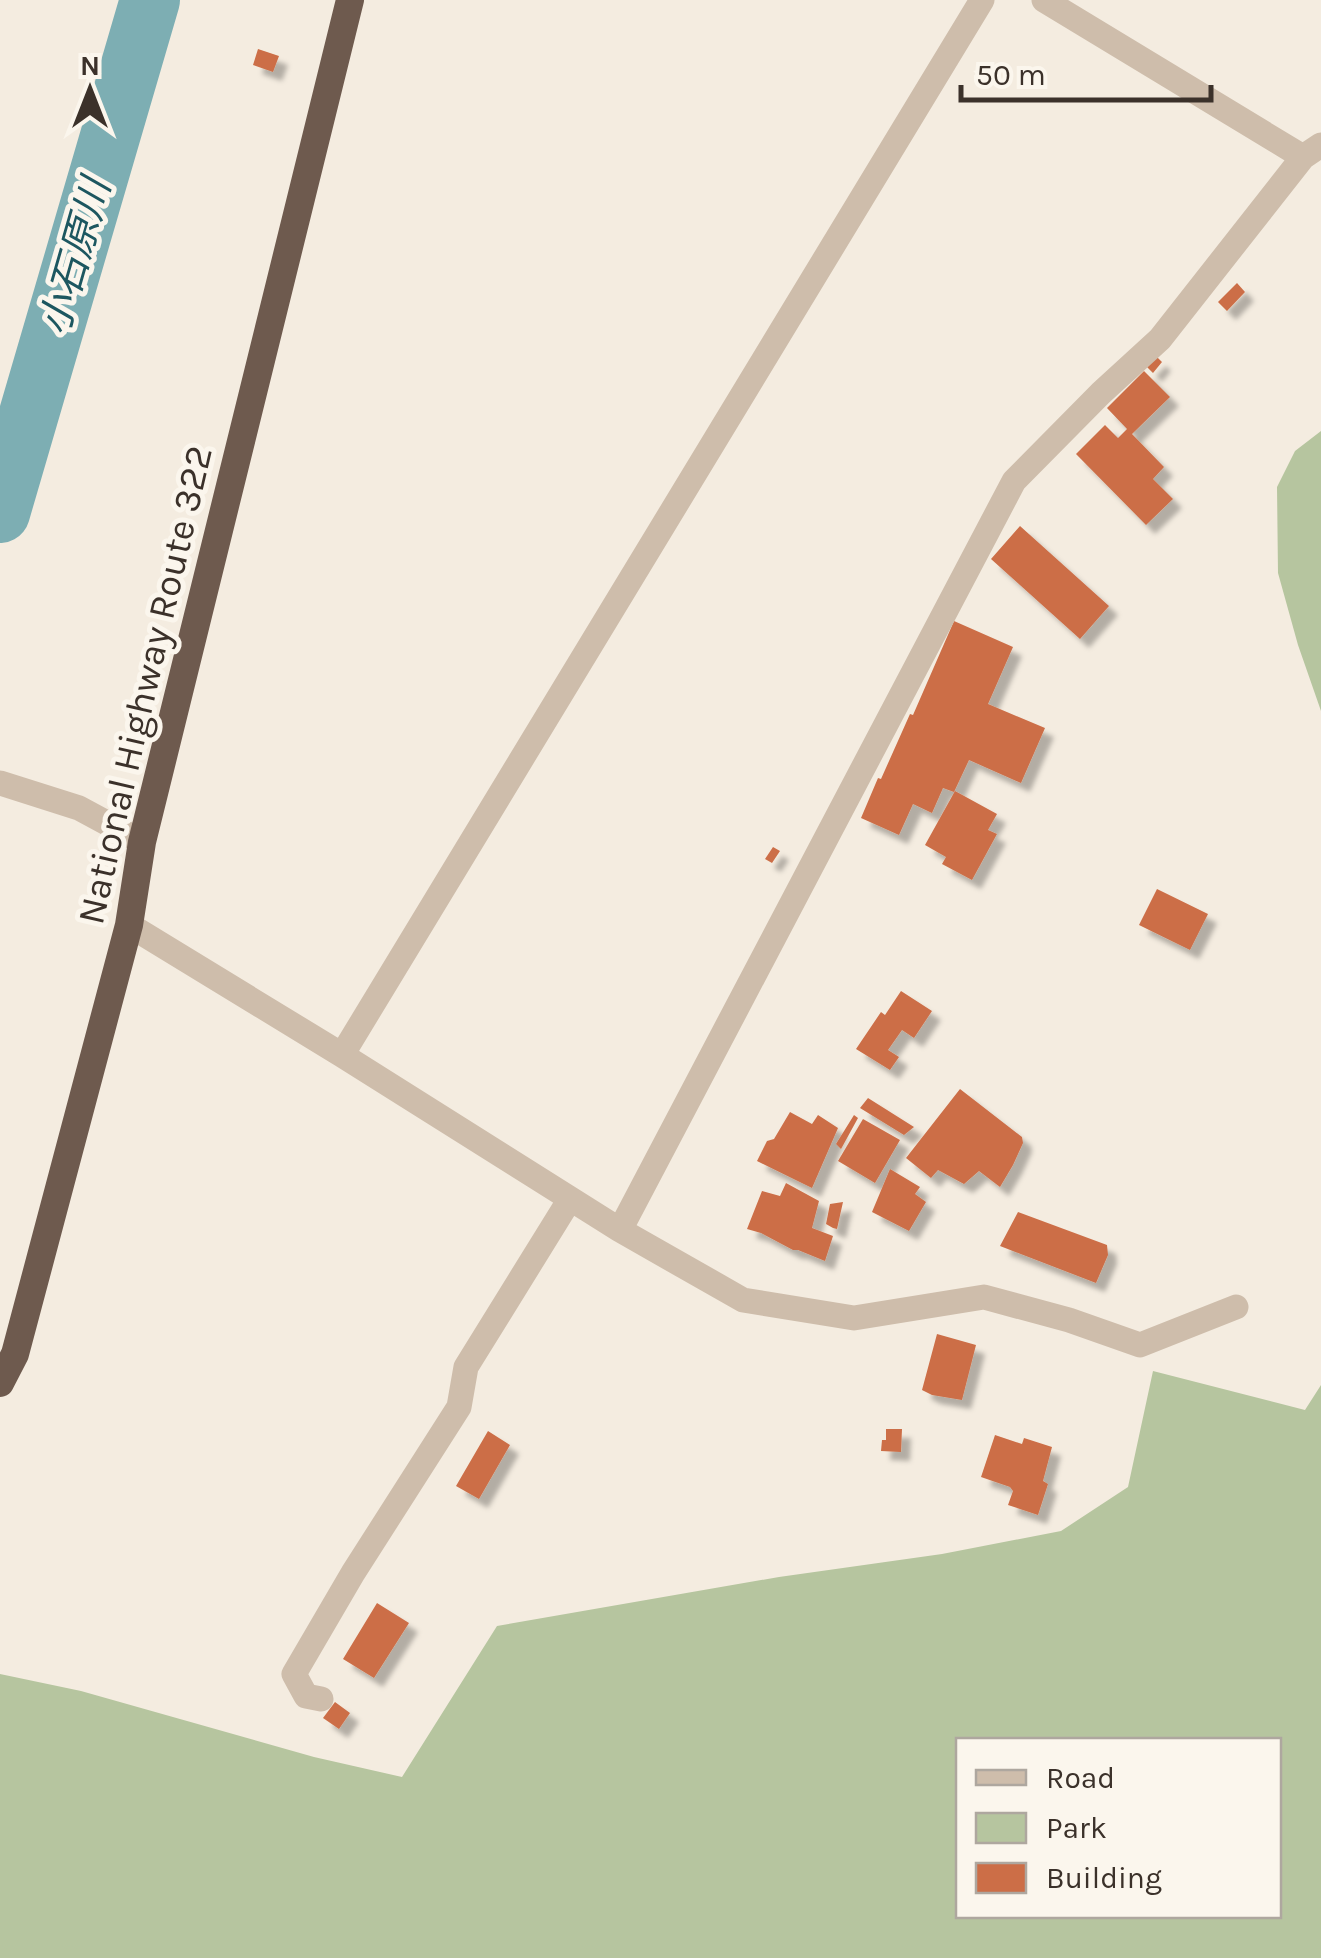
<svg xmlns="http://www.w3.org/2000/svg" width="1321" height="1958" font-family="Karla,'Noto Sans JP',sans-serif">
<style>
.green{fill:#b6c59f;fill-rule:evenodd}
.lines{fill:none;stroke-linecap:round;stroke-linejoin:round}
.river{stroke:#7daeb3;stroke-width:60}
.building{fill:#cc6e47;filter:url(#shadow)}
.minor{stroke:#cebdab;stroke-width:25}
.trunk{stroke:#6e5a4e;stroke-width:28}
.labels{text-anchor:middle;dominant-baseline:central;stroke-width:10;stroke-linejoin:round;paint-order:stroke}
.street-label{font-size:38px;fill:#3b312a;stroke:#fbf6ed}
.water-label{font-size:40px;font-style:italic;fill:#1d5760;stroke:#fbf6ed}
</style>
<defs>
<filter id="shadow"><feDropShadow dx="9" dy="9" stdDeviation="2.5" flood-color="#0004"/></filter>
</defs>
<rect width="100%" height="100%" fill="#f4ece0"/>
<path class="green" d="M1321,431V711L1298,645L1278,573L1277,487L1295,451Z
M1153,1371L1305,1410L1321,1385V1958H0V1674L81,1691L314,1757L402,1777L497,1626L779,1577L942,1554L1061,1531L1128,1487ZM1278,1740V1916H958V1740Z"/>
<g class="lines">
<path class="river" d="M0,513L150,0"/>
</g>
<path class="building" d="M258,49L279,56L273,72L253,65Z
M1237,283L1245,292L1227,311L1218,302Z
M1157,357L1162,362L1153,373L1147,367Z
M1144,371L1170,397L1132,434L1164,467L1153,479L1173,499L1146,525L1076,454L1105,425L1118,438L1127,429L1107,408Z
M1020,526L1109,606L1080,639L991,559Z
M954,621L1013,647L988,704L1045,728L1021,783L969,760L954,792L943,788L932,813L913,804L899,835L861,818L878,778L881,779L910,714L913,715Z
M955,791L997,814L988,830L997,834L972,880L942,864L946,857L925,845Z
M773,847L780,851L772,863L765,859Z
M1157,889L1208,914L1190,950L1139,925Z
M901,991L932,1011L914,1038L902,1030L888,1050L899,1057L890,1070L856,1049L881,1012L885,1015Z
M960,1089L1022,1137L1023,1143L1013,1165L1000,1187L979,1171L964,1184L938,1170L931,1178L906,1158Z
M868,1098L914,1127L904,1135L860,1108Z
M790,1112L812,1124L818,1115L838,1128L812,1188L757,1161L767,1141L774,1139Z
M854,1115L858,1118L841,1149L836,1144Z
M863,1119L900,1140L875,1183L838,1161Z
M890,1169L920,1187L915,1194L926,1202L909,1231L872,1212Z
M786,1183L819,1201L812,1228L833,1236L825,1261L798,1250H793L761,1233L747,1229L762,1191L780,1196Z
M843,1202L837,1229L833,1228L826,1224L830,1204Z
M1018,1212L1107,1245L1108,1255L1096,1283L1000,1246Z
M937,1334L976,1345L962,1400L932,1395L922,1390Z
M886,1429H902L901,1452L881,1451L882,1440H886Z
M488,1431L510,1445L479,1499L456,1486Z
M995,1435L1022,1444L1024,1438L1052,1447L1043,1481L1048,1484L1038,1515L1008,1505L1013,1491L1010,1487L981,1477Z
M377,1603L409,1623L374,1678L343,1659Z
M335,1702L350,1713L339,1729L323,1718Z"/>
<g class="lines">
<path class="minor" d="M1044,0L1303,157
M0,783L79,808L142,842
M129,925L342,1055L620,1230L1014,481L1101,393L1160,339L1303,157L1321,145
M342,1055L982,0
M620,1230L743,1300L854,1318L984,1297L1069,1320L1140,1345L1236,1307
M321,1699L306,1696L294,1674L353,1573L459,1407L466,1367L570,1199"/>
<path class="trunk" d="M0,1383L15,1354L129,925L142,842L350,0"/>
</g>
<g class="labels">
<g class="street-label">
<text transform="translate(145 685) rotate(-77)">National Highway Route 322</text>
</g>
<g class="water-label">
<text transform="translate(75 257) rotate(-74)">小石原川</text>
</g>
</g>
<rect x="956" y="1738" width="325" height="180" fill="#fbf6ed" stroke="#aea79f" stroke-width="2.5"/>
<rect x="976" y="1770" width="50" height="15" fill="#cebdab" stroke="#aea79f" stroke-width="2.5"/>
<text x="1046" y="1788" font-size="30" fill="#3b312a">Road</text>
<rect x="976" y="1813" width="50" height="30" fill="#b6c59f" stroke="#aea79f" stroke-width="2.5"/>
<text x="1046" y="1838" font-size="30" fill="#3b312a">Park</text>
<rect x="976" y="1863" width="50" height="30" fill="#cc6e47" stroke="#aea79f" stroke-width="2.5"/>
<text x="1046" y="1888" font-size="30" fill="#3b312a">Building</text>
<g transform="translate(90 90)" stroke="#fbf6ed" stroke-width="8" paint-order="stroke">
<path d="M0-8L18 38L0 25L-18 38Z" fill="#3b312a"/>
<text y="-15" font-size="28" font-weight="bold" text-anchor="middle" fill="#3b312a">N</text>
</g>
<path d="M961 85v15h250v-15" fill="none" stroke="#3b312a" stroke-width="5"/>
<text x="976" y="85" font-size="30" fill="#3b312a" stroke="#fbf6ed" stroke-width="8" paint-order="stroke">50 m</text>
</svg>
